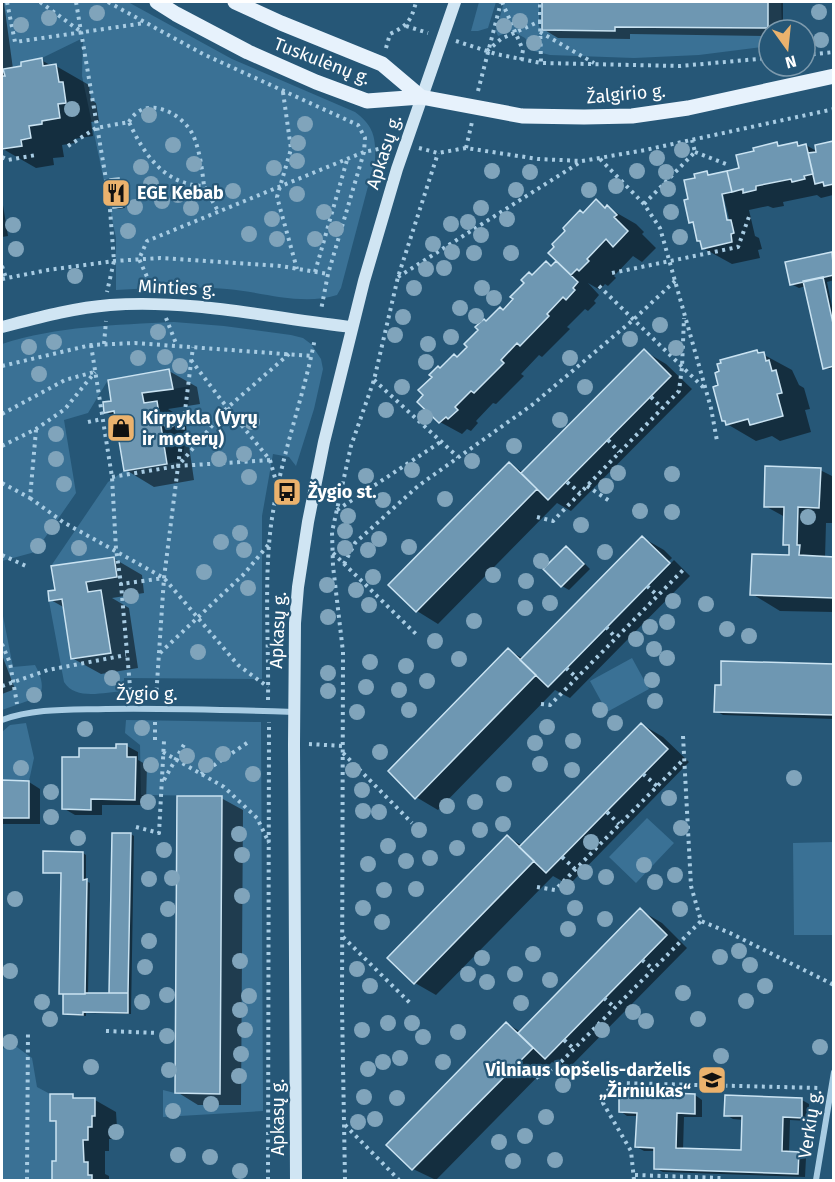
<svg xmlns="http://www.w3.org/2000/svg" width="835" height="1182" font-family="'Fira Sans',sans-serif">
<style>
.green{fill:#3a7195}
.shadow{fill:#0007;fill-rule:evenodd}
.building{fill:#6e97b2;stroke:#cae3f2;stroke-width:1.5}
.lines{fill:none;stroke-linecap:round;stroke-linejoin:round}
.path{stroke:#a8cce3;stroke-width:4;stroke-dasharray:3 4.5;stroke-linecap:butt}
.minor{stroke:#a8cce3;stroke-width:6}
.secondary{stroke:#d0e5f3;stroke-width:12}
.primary{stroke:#e7f2fc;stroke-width:15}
.tree{fill:#80a4bb}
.labels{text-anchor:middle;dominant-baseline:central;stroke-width:4.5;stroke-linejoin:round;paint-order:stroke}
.street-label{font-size:18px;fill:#fff;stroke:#265777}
.poi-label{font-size:18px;font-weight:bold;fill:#fff;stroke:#265777;text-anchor:start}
</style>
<rect width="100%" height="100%" fill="#265777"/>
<path class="green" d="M2,2H128L232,59L355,112C374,126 376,138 375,160L341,288L337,295C301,306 264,292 227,289C189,286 155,288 116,290V238L82,76L83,38L42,58L21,62V66L3,69L2,55Z
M479,2H496L488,28L478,31H471Z
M504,2H539V26L542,30L614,31L615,27L767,28L768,2H781L782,30H769V46L699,55L634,58L550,55L534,51L525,38L512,31L498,36L496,31Z
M174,322L224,326L291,335L303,338L311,344L321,359L323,369L314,409L296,466L289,457L273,454L262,516V679L124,678V691C104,692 76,701 64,682L49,601L62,599L71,659L101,590L88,592L86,582L116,577L114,557L51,566L108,482L124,471L183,461L190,386L173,389L169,369L108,380L88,413L64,420L76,493L35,552L2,561V344C57,326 116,325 174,322Z
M2,611L13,667L35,665C40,674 47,690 36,698L2,710Z
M632,658L649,689L607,712L590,681Z
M126,720L261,722L263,1111L163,1117V1090L175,1093H220L222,796L141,795L140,745L125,733Z
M26,723L34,758L29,781L2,780V732L10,725Z
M647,818L674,843L636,883L609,857Z
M833,842V935H794L793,843Z
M14,1045L32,1058L37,1087L50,1094V1121H56V1161L52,1162V1180H56H2V1049Z"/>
<path class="shadow" d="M2,2L4,3L13,69L41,60L52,66H56L89,85L91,100L96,103L99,121L91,122L93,136L74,139L75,143L62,145L64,157L53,158L54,165L36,168L3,149Z
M543,2H783V30H769V36L630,34V39L558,38L543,29Z
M834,142L833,195L821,198L817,195L783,202L784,206L773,208L768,206L749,210L755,236L759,238L762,249L758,250L760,258L732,264L703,248L702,242L699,240L695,225L691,222L689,200L697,179L707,173L712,176L741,169L777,144L782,147L797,143L802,146L806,145L818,152ZM720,194H723L731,227L728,228Z
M118,180L121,181L125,208L118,209L114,207Z
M2,199L8,236L2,237Z
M596,201L636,224L644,232L642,234L656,248L642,262L633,256L614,276L616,278L608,286L605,284L600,290L588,283L599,295L594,301L596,303L588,311L585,309L567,327L570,329L542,357L539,355L521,374L524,376L496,404L493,403L476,421L478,423L471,431L467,429L462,434L440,422L419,402L434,376L469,347L487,323L503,311L546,263L553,266L556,262L562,266L584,214Z
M834,254V280L827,282L834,316V368L827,369L824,368L806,286L799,288L791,284L787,263Z
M644,351L666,364L692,389L571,511L557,503L438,624L417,611L510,464L524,473Z
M757,351L792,370L799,385L804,388L810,409L805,410L811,432L780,441L772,436L756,441L727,424L724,420L720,386Z
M169,371L197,387L200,404L168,409L185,419L194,480L154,487L126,470L117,418L106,412L113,402Z
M820,470L834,477V523H826L825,558H834V612L780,611L752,594L790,557V548L784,544L785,517L765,506Z
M643,538L664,550L672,558L547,685H551L674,560L690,576L570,698L555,690L438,810L416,797L508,650L524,659Z
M566,548L573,552L590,569L569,590L562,586Z
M113,558L142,575L144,593L112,598L129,608L138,668L101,674L72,658L65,608L51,600L57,591Z
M2,655L15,689L2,694Z
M834,666V719L723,715L716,711Z
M641,724L663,737L689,762L569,885L553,876L436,995L415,983L507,837L523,846Z
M127,746L138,752V760L147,765L146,805H102V815H75L63,808L80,758Z
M2,782H29L40,789V824H2Z
M221,798L243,810L241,1105H198L177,1092Z
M131,834L134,836L131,1014L86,1013V1016L68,1015L65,1013V996L61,993L63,874L44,872L83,853L86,855V881L90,883L88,994L110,995Z
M640,910L662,923L687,948L567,1070L552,1062L436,1180L413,1169L388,1145L507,1024L521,1032Z
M621,1093L695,1095L702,1100V1117H684L683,1150L743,1152L744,1120L733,1119L726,1115L802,1100L809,1104V1121L790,1120L789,1153L798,1154L806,1158L805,1177L663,1172L655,1168L656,1151H644L637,1147L638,1116H627L620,1111Z
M72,1096L79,1100H95L116,1112L117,1128H113V1139H109V1151H105V1174L109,1176V1180L53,1179L57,1163V1123L52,1120Z"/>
<path class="building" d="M542,2H768V28L615,27V31L542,30Z
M42,58L43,66L56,64L59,82H63L66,103L58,104L60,118L42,121V124L29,126L31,138L21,140L22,146L2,149V76H5L3,69L21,66V62Z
M834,137V184L824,186L823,182L815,184L808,153L816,152L815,145L833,141Z
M777,142L778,146L797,142L798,146L806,144L813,174L804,176L805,179L792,182L791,179L756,186V190L743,193V189L732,192L727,171L739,168L736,155L754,151L753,148Z
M707,171L708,175L727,171L732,192L722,194L727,220H731L734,233L731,234L732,242L702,249L700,241H697L693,222L689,223L684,200L688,199L684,180L695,178L694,174Z
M119,178L122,207L113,208L110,179Z
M596,199L605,208L607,205L617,215L614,217L628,231L613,247L606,239L587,259L589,261L579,271L577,269L571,275L548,253L554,247L552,244L565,231L563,228L580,210L583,213Z
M832,252L834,275L790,285L785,262Z
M546,261L551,266L556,261L578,282L573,288L575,290L566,300L563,297L547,314L549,316L520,346L517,343L501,360L504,363L474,393L471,391L455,407L458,410L448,419L446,417L439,423L417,402L423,395L418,390L432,377L429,375L438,366L440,368L454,354L457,357L467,347L464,344L478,330L475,327L484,319L486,321L500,307L503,310L513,299L510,297L524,283L521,280L529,272L532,275Z
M823,277L834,328V366L823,369L803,281Z
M644,349L671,376L548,500L521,473Z
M757,350L758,353L764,352L766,361L769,360L772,371L776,370L782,393L777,394L783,416L750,425L748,419L726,425L725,421H722L713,387L718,385L715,373L719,371L717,364L721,363L720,360Z
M169,369L173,389L142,393L144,403L157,401L167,464L124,471L114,411L104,413L103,402L111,401L108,380Z
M509,462L537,489L416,612L388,585Z
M765,466L821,468L819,508L798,507L797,545H800L799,555L834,557V598L750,595L752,554L789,555V545H783L784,507H764Z
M642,536L670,563L548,687L520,660Z
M566,546L584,564L561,587L543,569Z
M114,557L117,577L86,582L88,592L101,590L111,653L71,659L62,599L49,601L48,591L55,590L51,566Z
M508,648L536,675L415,799L388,771Z
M721,661L834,664V715L714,712L715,685H721Z
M641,723L668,749L546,873L519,847Z
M116,744H127V757H136L135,800L91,799V810L62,809V757H79V748H116Z
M2,780L29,781V818H2Z
M177,796H222L220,1094L175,1093Z
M112,833H131L128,993H109Z
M507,835L534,861L414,984L387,958Z
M43,851L83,852V880L87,879L85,994H59L61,873H43Z
M640,908L667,935L545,1059L518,1033Z
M85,993H128V1013L83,1012V1015L63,1014V994H85Z
M506,1022L533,1048L412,1170L386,1145Z
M619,1091L695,1094V1114L677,1113L676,1148L741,1150L742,1116H724L725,1095L802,1098V1118L783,1117L782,1151L799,1152L798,1174L654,1169V1148L635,1147L637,1113L619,1112Z
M50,1094H73V1098H95V1116H92V1127H88V1140H83L84,1162H88V1175H92V1180H52V1161H56V1121H50Z"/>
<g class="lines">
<path class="path" d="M7,2L15,42L145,23
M40,2L80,31
M76,2L109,197L114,261L107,292
M108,2L203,54L358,125L365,138L364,152L328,274L321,310
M502,2L523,50L521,60
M540,21L541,63
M406,26L428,33
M540,32L594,63
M456,41L496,54L541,63L680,66L769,58
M386,48L390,34C408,25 411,21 416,2
M487,51L501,39L540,21V2
M805,55L834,52
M478,91L501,2
M283,92L291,149L277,197L297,269
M129,122C144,94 182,112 193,135C200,151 202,169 204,186
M68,146L96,128L129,122C144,155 165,185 204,186L218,211
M419,148L438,153L466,148L538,159L582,161L645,150L834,109
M466,148L472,122
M695,152L726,164
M2,157L8,160L36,155
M600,159L644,204L660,228L711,408L717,441
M644,204L695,152L692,140
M2,266L6,278
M315,272L347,160
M612,273L738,247L750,214
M398,277L582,161
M2,279L48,270L114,261L160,258L280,266L328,274
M599,286L704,388
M153,290L139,259L147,241L364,152L388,147
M166,318L177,346
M104,344L106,321
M91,345L112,477L116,549L121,584
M191,360L222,401L270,460L277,485
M2,366L91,345L135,343L312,356
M374,380L458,457
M651,397L662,408
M2,414L65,380L94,372
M88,422L102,419
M608,440L619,452
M2,446L36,429L65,409L95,372
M270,460L178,466L227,408L289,354
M112,477L178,466
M567,482L580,493
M2,483L30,498L36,430
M587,486L611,502
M30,498L63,522L164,578L238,665L268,687
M337,510L442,441
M537,517L553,521L679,391L682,367L684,318
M333,553L418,636
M2,555L28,567
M344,564L355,543L418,486L532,405L633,320L675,281
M647,586L658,596
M606,627L616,638
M2,644L10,663L17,704
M160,653L244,574L269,544
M566,668L577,678
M2,686L48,670L126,655
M131,698L121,584L164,578
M156,698L164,578L193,347
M268,700C269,640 263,570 273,512C282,453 304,396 315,338
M541,704L550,705L684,569
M683,736L691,886L701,921L730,933L834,985
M155,740V721
M309,744L343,746
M163,752L224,787L257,818L269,843
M343,753L412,823
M201,774L247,743
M643,774L657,786
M164,780L186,741
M607,812L619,824
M136,827L159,833L164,741
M562,857L575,869
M537,887L555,890L684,759
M343,937L410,1003
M642,960L653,969
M604,998L615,1008
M106,1031L158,1033
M564,1040L574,1049
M536,1078L556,1067L701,921
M345,1125L399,1180
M635,1175L721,1178
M27,1180L28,1030
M268,1180L269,722
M345,1180L342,1007L343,652L333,566L332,532L351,446L374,380L398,277L438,153
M634,1180L631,1151L603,1103L606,1092L618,1083L820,1088"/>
<path class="minor" d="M2,720C35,708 70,710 106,709C168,708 231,710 294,712
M816,1180L834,1072"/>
<path class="secondary" d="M2,327C37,318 73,308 110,305C192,299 271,318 352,327
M296,1180L294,744L295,623L298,587L308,522L324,442L364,281L397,169L455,2"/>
<path class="primary" d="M157,2L176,14L248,52L316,82L367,101L421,97L522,116L584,117L632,116L688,108L834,76
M235,2L281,23L382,64L421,97"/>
</g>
<g class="tree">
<circle cx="819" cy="12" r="8"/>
<circle cx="97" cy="13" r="8"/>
<circle cx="49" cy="18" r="8"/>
<circle cx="520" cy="21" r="8"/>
<circle cx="21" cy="25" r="8"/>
<circle cx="504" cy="26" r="8"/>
<circle cx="821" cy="40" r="8"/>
<circle cx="534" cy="43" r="8"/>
<circle cx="72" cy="109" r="8"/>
<circle cx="149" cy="115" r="8"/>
<circle cx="305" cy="124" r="8"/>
<circle cx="298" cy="143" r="8"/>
<circle cx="173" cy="145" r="8"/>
<circle cx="682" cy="150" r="8"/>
<circle cx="657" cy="158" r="8"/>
<circle cx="297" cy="161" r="8"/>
<circle cx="194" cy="164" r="8"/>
<circle cx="141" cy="167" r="8"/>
<circle cx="274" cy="168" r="8"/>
<circle cx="492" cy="171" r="8"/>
<circle cx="637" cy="171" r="8"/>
<circle cx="530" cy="172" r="8"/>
<circle cx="666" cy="172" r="8"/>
<circle cx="151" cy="184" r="8"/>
<circle cx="616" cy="186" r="8"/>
<circle cx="668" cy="189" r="8"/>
<circle cx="516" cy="190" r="8"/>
<circle cx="589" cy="190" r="8"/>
<circle cx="233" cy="191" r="8"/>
<circle cx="297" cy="194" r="8"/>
<circle cx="178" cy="195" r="8"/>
<circle cx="162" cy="201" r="8"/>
<circle cx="135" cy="207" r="8"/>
<circle cx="191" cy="208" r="8"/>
<circle cx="481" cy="208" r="8"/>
<circle cx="324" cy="212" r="8"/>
<circle cx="671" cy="212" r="8"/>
<circle cx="272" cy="219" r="8"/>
<circle cx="507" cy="219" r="8"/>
<circle cx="468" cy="222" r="8"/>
<circle cx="451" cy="224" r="8"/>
<circle cx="13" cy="225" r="8"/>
<circle cx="336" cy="229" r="8"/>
<circle cx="128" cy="231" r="8"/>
<circle cx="249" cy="234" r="8"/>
<circle cx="481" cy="235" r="8"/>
<circle cx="680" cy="237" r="8"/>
<circle cx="277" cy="239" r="8"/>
<circle cx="315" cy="239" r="8"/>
<circle cx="433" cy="244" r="8"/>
<circle cx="16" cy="249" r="8"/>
<circle cx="452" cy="252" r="8"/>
<circle cx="474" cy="253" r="8"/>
<circle cx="511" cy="253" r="8"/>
<circle cx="444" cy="268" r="8"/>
<circle cx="426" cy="269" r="8"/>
<circle cx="75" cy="276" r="8"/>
<circle cx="414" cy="288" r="8"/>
<circle cx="482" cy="288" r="8"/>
<circle cx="494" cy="298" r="8"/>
<circle cx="460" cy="308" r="8"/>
<circle cx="476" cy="316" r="8"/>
<circle cx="403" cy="317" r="8"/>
<circle cx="660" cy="325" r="8"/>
<circle cx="158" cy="332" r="8"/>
<circle cx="395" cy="335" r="8"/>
<circle cx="451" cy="337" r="8"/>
<circle cx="630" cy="339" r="8"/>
<circle cx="54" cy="342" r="8"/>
<circle cx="428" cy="344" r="8"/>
<circle cx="29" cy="347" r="8"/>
<circle cx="676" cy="348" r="8"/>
<circle cx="165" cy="357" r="8"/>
<circle cx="138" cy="358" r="8"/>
<circle cx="570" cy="358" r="8"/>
<circle cx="426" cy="362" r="8"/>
<circle cx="180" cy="366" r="8"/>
<circle cx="39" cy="374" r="8"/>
<circle cx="402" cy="387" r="8"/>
<circle cx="585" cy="387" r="8"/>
<circle cx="386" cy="410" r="8"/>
<circle cx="425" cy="417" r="8"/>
<circle cx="169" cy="420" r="8"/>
<circle cx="560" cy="420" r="8"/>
<circle cx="252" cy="422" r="8"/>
<circle cx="56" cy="434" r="8"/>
<circle cx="514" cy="446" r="8"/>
<circle cx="244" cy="454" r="8"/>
<circle cx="56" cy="459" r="8"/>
<circle cx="219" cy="459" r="8"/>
<circle cx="472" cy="461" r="8"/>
<circle cx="412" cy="470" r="8"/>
<circle cx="618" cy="473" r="8"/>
<circle cx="672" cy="474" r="8"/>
<circle cx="366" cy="476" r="8"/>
<circle cx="249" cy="477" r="8"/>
<circle cx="64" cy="484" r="8"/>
<circle cx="606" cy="486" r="8"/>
<circle cx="445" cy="499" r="8"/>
<circle cx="383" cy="500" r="8"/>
<circle cx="640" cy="511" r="8"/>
<circle cx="672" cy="512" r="8"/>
<circle cx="348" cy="516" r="8"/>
<circle cx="808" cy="517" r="8"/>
<circle cx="581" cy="525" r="8"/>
<circle cx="52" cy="527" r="8"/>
<circle cx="345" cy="531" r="8"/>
<circle cx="240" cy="533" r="8"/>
<circle cx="379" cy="539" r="8"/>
<circle cx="221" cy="542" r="8"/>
<circle cx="38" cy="546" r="8"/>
<circle cx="409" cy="547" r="8"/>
<circle cx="79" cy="548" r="8"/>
<circle cx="345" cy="548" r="8"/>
<circle cx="244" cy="550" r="8"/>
<circle cx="368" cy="550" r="8"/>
<circle cx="605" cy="552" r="8"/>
<circle cx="541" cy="561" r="8"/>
<circle cx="204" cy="572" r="8"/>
<circle cx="493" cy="575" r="8"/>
<circle cx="373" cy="577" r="8"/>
<circle cx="526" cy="581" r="8"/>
<circle cx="327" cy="585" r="8"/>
<circle cx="248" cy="588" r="8"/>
<circle cx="356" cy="590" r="8"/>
<circle cx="131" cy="596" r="8"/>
<circle cx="673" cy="601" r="8"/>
<circle cx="550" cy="603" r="8"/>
<circle cx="706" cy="604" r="8"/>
<circle cx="369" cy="605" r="8"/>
<circle cx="525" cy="608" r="8"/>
<circle cx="328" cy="617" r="8"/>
<circle cx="474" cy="621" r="8"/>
<circle cx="667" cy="622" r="8"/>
<circle cx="650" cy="627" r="8"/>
<circle cx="727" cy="629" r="8"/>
<circle cx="749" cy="636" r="8"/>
<circle cx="636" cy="639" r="8"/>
<circle cx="435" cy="641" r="8"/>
<circle cx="654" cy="649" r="8"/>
<circle cx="198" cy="652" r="8"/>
<circle cx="667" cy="658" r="8"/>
<circle cx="459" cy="659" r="8"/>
<circle cx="370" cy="662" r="8"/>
<circle cx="406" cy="666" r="8"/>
<circle cx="328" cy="673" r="8"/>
<circle cx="112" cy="678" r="8"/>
<circle cx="652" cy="680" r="8"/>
<circle cx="427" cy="681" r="8"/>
<circle cx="366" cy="687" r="8"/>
<circle cx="399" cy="690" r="8"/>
<circle cx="328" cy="691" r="8"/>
<circle cx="34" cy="695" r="8"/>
<circle cx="655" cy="701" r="8"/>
<circle cx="409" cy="710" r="8"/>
<circle cx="600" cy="710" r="8"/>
<circle cx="357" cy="712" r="8"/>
<circle cx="615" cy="723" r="8"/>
<circle cx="547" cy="727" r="8"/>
<circle cx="142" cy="728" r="8"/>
<circle cx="85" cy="729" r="8"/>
<circle cx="573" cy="741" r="8"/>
<circle cx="535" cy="743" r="8"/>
<circle cx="380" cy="752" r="8"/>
<circle cx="223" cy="754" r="8"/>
<circle cx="187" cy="756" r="8"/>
<circle cx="540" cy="764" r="8"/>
<circle cx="151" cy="765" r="8"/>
<circle cx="206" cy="765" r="8"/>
<circle cx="21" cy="768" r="8"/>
<circle cx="353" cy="770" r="8"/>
<circle cx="572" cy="770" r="8"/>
<circle cx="253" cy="774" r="8"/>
<circle cx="794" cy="778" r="8"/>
<circle cx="504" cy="784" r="8"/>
<circle cx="362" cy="790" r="8"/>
<circle cx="51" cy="792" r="8"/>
<circle cx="669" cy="798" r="8"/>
<circle cx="148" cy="802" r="8"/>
<circle cx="475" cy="802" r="8"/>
<circle cx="447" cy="806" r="8"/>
<circle cx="363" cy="811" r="8"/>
<circle cx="379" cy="812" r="8"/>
<circle cx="51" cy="817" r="8"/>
<circle cx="503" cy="824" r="8"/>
<circle cx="681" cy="828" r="8"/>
<circle cx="419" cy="830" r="8"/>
<circle cx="480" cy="830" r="8"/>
<circle cx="239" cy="834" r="8"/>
<circle cx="78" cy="838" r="8"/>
<circle cx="591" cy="842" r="8"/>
<circle cx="388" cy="846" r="8"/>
<circle cx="457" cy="848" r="8"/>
<circle cx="164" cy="850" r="8"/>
<circle cx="242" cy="855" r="8"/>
<circle cx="430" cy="858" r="8"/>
<circle cx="406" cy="861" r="8"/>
<circle cx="368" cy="864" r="8"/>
<circle cx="644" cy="865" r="8"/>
<circle cx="585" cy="872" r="8"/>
<circle cx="675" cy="875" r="8"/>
<circle cx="606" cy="877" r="8"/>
<circle cx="172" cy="878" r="8"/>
<circle cx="149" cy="879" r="8"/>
<circle cx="655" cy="882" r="8"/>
<circle cx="567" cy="887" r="8"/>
<circle cx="416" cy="889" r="8"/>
<circle cx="384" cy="890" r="8"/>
<circle cx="242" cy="896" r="8"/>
<circle cx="15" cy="899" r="8"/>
<circle cx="363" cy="908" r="8"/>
<circle cx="575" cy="908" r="8"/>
<circle cx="168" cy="909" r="8"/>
<circle cx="680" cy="909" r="8"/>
<circle cx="605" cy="919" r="8"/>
<circle cx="382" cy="922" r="8"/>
<circle cx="568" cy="929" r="8"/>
<circle cx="149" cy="941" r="8"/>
<circle cx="739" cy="951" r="8"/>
<circle cx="533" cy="954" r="8"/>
<circle cx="720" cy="957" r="8"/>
<circle cx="482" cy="958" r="8"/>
<circle cx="240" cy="961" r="8"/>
<circle cx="750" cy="965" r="8"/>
<circle cx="145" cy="967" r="8"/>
<circle cx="357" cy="969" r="8"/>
<circle cx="10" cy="971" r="8"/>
<circle cx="468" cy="974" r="8"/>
<circle cx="515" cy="974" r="8"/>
<circle cx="550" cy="980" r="8"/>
<circle cx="487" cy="982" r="8"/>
<circle cx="370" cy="986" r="8"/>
<circle cx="765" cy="986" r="8"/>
<circle cx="683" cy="993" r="8"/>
<circle cx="167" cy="995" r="8"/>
<circle cx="249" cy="996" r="8"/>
<circle cx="746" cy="1001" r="8"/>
<circle cx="42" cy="1002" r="8"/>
<circle cx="142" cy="1002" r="8"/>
<circle cx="521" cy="1003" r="8"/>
<circle cx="240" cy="1010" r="8"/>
<circle cx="633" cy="1012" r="8"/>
<circle cx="50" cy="1019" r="8"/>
<circle cx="698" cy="1019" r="8"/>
<circle cx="646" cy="1021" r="8"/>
<circle cx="388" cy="1023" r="8"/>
<circle cx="412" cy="1023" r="8"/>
<circle cx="245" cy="1030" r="8"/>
<circle cx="362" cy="1030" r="8"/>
<circle cx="602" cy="1030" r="8"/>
<circle cx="458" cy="1032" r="8"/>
<circle cx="167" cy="1036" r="8"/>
<circle cx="423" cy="1037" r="8"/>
<circle cx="10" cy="1042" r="8"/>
<circle cx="820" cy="1047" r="8"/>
<circle cx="241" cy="1054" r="8"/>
<circle cx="721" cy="1056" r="8"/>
<circle cx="400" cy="1058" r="8"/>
<circle cx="383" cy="1062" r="8"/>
<circle cx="443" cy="1062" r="8"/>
<circle cx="91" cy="1067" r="8"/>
<circle cx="368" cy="1069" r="8"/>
<circle cx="169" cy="1070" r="8"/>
<circle cx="239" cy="1076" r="8"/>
<circle cx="563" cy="1085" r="8"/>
<circle cx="364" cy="1097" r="8"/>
<circle cx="397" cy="1098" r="8"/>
<circle cx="211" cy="1104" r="8"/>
<circle cx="173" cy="1111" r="8"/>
<circle cx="546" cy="1117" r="8"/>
<circle cx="375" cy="1119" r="8"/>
<circle cx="358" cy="1122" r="8"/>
<circle cx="116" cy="1132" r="8"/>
<circle cx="525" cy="1136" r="8"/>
<circle cx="499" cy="1142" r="8"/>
<circle cx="178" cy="1155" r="8"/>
<circle cx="210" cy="1157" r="8"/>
<circle cx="555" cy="1160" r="8"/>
<circle cx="513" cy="1161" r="8"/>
<circle cx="240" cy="1171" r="8"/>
</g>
<defs>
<g id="restaurant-square" transform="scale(1.5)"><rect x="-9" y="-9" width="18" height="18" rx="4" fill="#ebb26d" stroke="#265777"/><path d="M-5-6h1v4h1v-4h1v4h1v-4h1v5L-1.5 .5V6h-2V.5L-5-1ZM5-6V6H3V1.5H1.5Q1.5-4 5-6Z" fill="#111"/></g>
<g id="shop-square" transform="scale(1.5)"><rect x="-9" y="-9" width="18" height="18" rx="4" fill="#ebb26d" stroke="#265777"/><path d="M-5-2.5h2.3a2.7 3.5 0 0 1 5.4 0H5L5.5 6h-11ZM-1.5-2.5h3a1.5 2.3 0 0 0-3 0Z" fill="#111"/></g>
<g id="bus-square" transform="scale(1.5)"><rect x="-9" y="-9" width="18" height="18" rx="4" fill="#ebb26d" stroke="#265777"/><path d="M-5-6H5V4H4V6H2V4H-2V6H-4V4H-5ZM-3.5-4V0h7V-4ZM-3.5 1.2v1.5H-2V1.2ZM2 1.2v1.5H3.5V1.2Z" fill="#111"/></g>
<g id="school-square" transform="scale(1.5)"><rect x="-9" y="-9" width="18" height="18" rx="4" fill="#ebb26d" stroke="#265777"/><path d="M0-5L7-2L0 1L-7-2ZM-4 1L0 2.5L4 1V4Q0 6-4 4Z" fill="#111"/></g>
</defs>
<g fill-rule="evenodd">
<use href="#restaurant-square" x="116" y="193"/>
<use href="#shop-square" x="121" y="428"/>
<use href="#bus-square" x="287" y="492"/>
<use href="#school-square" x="712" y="1080"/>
</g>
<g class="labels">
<g class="street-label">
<text transform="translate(322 61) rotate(21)">Tuskulėnų g.</text>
<text transform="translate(626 94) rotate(-5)">Žalgirio g.</text>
<text transform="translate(384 152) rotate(-72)">Apkasų g.</text>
<text transform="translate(177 288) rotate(3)">Minties g.</text>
<text transform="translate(278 630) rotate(-87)">Apkasų g.</text>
<text x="147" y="694">Žygio g.</text>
<text transform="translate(278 1117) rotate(-90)">Apkasų g.</text>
<text transform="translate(810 1124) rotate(-81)">Verkių g.</text>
</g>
<g class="poi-label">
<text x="137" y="193">EGE Kebab</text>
<text x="142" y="418">Kirpykla (Vyrų<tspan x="142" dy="21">ir moterų)</tspan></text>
<text x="308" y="492">Žygio st.</text>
<text x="691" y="1070" text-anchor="end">Vilniaus lopšelis-darželis<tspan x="691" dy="21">„Žirniukas“</tspan></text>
</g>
</g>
<rect width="835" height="1182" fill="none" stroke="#ffffff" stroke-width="6"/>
<g transform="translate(787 48) rotate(165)"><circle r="28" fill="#265777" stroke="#7d9aad" stroke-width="1.5"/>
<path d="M0-4.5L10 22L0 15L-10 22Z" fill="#ebb26d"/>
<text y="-9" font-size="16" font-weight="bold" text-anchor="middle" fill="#ffffff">N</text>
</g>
</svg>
